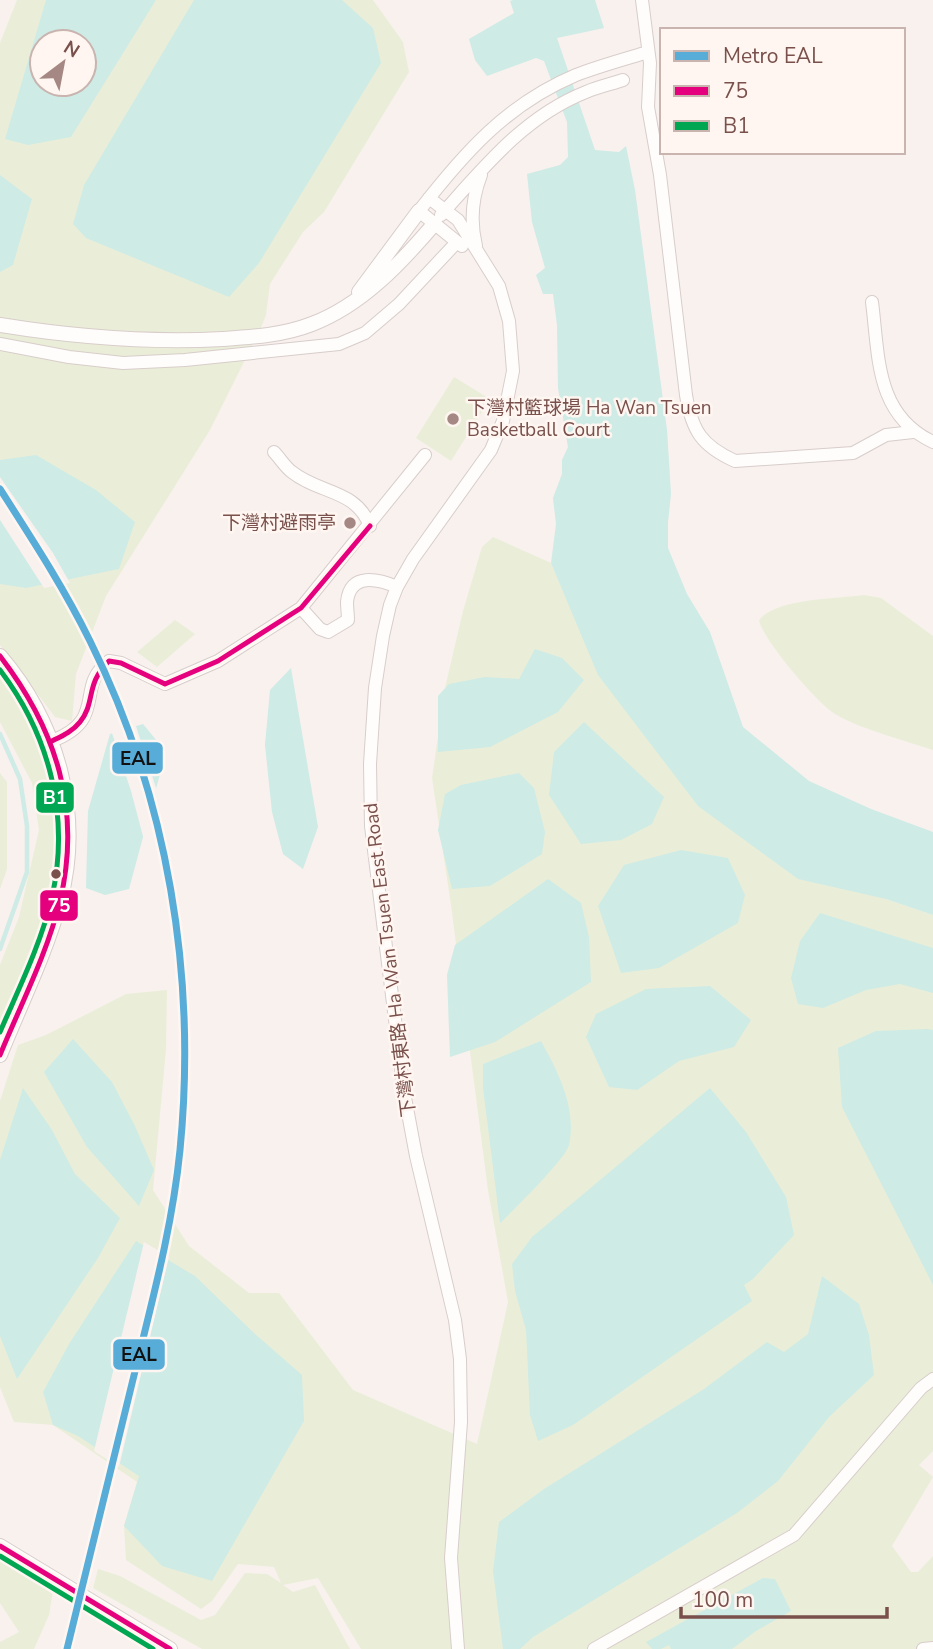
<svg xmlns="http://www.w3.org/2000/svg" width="933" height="1649" font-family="'Nunito Sans','Noto Sans SC',sans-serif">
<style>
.green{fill:#eaeed8;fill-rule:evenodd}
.water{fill:#ceebe6;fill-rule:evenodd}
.pier{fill:#f8f1ee}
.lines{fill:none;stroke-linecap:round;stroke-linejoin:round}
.stream{stroke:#ceebe6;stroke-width:4.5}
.minor-casing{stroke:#d8cdca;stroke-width:14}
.tertiary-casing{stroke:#d8cdca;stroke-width:16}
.minor{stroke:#fefdfc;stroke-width:12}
.tertiary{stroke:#fefdfc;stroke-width:14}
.bus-1-casing{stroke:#fff6f1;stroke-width:10}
.bus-2-casing{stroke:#fff6f1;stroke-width:10}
.bus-1{stroke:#e5007d;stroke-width:5}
.bus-2{stroke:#00a651;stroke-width:5}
.metro-1-casing{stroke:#fff6f1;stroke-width:12}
.metro-1{stroke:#57add8;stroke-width:7}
.poi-dot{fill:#a58884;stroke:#fff6f1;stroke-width:2.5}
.bus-dot{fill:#79504b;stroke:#fff6f1;stroke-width:2.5}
.labels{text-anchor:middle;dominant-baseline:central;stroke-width:5;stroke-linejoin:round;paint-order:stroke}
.poi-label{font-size:19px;fill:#79504b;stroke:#fff6f1;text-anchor:start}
.street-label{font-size:19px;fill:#79504b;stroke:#fff6f1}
.line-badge{stroke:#fff6f1;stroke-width:2.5}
.badge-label{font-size:19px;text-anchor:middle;font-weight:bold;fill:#fff}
.pale-badge-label{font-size:19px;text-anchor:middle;font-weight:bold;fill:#111}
</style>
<rect width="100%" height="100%" fill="#f8f1ee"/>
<path class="green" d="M17,0H373L403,42L409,72L324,212L303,232L270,284L266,315L260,330L210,430L106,596L76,674L72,721L55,717L0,645V43ZM42,42H84V84H42Z
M454,377L490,399L451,461L416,438Z
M493,537L551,563L603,681L886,899L933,915V1451L919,1465L933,1477L892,1546L911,1572H918L933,1556V1649H361L318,1578L283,1585L293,1592L315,1585L350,1649H202L93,1588L98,1569L120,1576L201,1620L215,1615L245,1573L267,1574L281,1583L274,1567L238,1564L212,1601L201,1609L126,1560L124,1526L137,1482L53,1425L14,1422L0,1387V1101L18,1045L46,1035L126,994L167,990L166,1049L153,1190L189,1246L249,1293H279L353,1390L477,1444L508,1302L488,1190L451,905L432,778L445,688L463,611L482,547Z
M864,595L881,598L933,636V750C907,741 853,727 832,712C815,700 762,639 759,620C777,598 836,599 864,595Z
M175,620L195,634L157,667L137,652Z
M0,669L40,734L56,796V866L46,920L0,1032V965L19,917L39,830L32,783L0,722Z
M0,773L7,782V869L0,889Z
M0,1549L55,1578L49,1615L34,1649H0V1642L19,1632L0,1603Z"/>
<path class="water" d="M46,0H156L71,137L28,145L5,139ZM42,42H84V84H42Z
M194,0H342L373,28L381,63L259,263L229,297L86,238L73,224L84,185Z
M513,0H595L604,28L557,38L595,150L619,152L626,146L635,190L667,430L671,494L668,522V548L687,594L710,632L743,727L809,781L871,809L933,832V915L886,899L798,879L698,806L598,675L551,563L556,524L553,498L562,474V460L568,447L558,388L557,325L553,294H543L536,275L545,268L532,222L527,174L560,165L568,157L567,122L544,61L536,58L487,76L475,60L469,39L514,13L510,1Z
M0,175L32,199L13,265L0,272Z
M36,455L96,490L135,522L119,569L26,588L0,584V460Z
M535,649L562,658L584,680L558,712L490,747L438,752V696L449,684L485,677L519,679Z
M291,668L318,827L303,869L283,854L272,812L265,745L270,690Z
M584,722L664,797L652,824L621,840L581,844L549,795L554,752Z
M143,724L157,741L160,774L129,889L105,895L86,888L88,811L110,734Z
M519,773L534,788L545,832L542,854L490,886L452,889L438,830L445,794L461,785Z
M681,850L728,858L745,895L738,923L659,968L621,973L598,906L624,865Z
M548,879L581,903L589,937L591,982L495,1042L450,1057L447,975L455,945Z
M820,913L933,948V993L900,984L866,990L823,1008L798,1004L791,978L800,941Z
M710,986L751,1020L734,1047L679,1061L637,1090L609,1087L586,1037L596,1014L646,989Z
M928,1029L933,1030V1285L842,1107L838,1048L876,1031Z
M73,1039L112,1082L135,1126L154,1170L139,1206L87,1147L44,1072Z
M541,1041C558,1072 577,1108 569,1145C567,1157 512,1212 500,1223L483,1088V1064Z
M23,1088L52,1130L75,1174L120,1218L98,1258L17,1379L0,1336V1160Z
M710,1088L746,1132L786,1197L794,1235L753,1279L744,1285L752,1301L573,1425L538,1441L530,1415L526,1330L515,1291L512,1264L532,1237Z
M136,1241L195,1276L255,1334L302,1375L304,1421L212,1581L162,1566L124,1526L139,1476L78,1436L53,1425L43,1392L69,1344Z
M822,1276L859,1304L869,1335L874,1375L829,1417L778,1481L737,1513L533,1637L520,1649H503L493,1571L499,1522L544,1489L704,1389L767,1342L784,1352L808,1334Z
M763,1578L775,1579L791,1611L756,1631L732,1649H671L669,1645L661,1649H652L646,1642Z"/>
<path class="pier" d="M0,477L53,553L70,583L44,588L0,520Z
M135,723L158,794L145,844L131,791L111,730Z
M144,1242L169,1257L119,1467L94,1451Z"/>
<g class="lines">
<path class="stream" d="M0,734L20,779L27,826V872L0,949"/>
<g class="minor-casing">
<path id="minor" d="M642,0L650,63L648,107L660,175L686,395C692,431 702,446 735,461L853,453L886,435L913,432
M429,198L458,220L499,286L509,321L513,371L503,421L491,450L413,559L397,587L390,605L383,636L375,688L370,764L371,826L404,1092L416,1156L455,1320L460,1359L461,1422L451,1558L458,1649
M441,215C484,167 525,116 586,92C598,87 611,84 623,80
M462,246L419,211C464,153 507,104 576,75C599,66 625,59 648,52
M476,246C470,221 472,198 481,175
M872,302C879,356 875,415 933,442
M0,344L69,357L123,363L185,360L339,344L365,333L399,304L457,242
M274,452C280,458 285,467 292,472C319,494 356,489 370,526
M301,608L320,629L328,632L348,620C348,614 347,608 347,602C350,572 378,579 397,587
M52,741C109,719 74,687 109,661L121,663L165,684L218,661L301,608L425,455
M594,1649L794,1535L921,1388L933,1379
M923,1649L933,1648"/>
</g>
<g class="tertiary-casing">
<path id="tertiary" d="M359,292L419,211
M0,325C74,337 148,343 223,339C253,337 284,335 312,324C362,305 401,263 435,223
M0,656C58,724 83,814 60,901C46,953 20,1005 0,1055
M0,1546L170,1649"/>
</g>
<use href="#minor" class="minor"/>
<use href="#tertiary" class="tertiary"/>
<g class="bus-1-casing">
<path id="bus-1" d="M0,656C56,729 82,809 60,901C47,954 21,1004 0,1055
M52,741C62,736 73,731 80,722C96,702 85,684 109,661L121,663L165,684L218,661L301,608L370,526
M0,1546L170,1649"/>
</g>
<g class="bus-2-casing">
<path id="bus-2" d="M0,670C50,736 70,816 52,897C41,944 19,988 0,1032
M0,1556L153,1649"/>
</g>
<use href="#bus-1" class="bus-1"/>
<use href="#bus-2" class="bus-2"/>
<g class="metro-1-casing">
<path id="metro-1" d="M0,489C32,539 64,588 90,641C168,798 197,976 180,1150C173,1221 155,1290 138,1359C115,1456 90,1552 67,1649"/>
</g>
<use href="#metro-1" class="metro-1"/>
</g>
<g class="poi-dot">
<circle cx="453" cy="419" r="7"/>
<circle cx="350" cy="523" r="7"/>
</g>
<circle class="bus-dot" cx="56" cy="874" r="6"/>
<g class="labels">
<g class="poi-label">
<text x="467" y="408">下灣村籃球場 Ha Wan Tsuen<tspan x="467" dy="22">Basketball Court</tspan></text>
<text x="336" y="523" text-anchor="end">下灣村避雨亭</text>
</g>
<g class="street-label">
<text transform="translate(390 960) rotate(-97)">下灣村東路 Ha Wan Tsuen East Road</text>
</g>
</g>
<g class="line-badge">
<rect x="111" y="741" width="53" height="34" rx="7" fill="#57add8"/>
<rect x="35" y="781" width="40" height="33" rx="7" fill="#00a651"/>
<rect x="39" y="889" width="40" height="33" rx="7" fill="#e5007d"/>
<rect x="112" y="1338" width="54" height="33" rx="7" fill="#57add8"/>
</g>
<g class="badge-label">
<text x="55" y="804">B1</text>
<text x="59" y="912">75</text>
</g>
<g class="pale-badge-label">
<text x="138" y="765">EAL</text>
<text x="139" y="1361">EAL</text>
</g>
<rect x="660" y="28" width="245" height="126" fill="#fff6f1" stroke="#c9b4af" stroke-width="2"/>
<rect x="674" y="51" width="35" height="10" fill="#57add8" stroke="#c9b4af" stroke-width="2"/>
<text x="723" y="63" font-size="21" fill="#79504b">Metro EAL</text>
<rect x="674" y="86" width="35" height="10" fill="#e5007d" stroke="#c9b4af" stroke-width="2"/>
<text x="723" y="98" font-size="21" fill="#79504b">75</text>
<rect x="674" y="121" width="35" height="10" fill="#00a651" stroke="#c9b4af" stroke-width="2"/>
<text x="723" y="133" font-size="21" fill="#79504b">B1</text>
<g transform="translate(63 63) rotate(32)"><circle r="33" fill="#fff6f1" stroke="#c9b4af" stroke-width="2"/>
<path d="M0-5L12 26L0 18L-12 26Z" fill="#a58884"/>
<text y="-10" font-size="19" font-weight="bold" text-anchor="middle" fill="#79504b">N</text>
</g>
<path d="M681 1607v10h206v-10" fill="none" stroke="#79504b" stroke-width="3.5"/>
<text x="692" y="1607" font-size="21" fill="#79504b" stroke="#fff6f1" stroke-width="5" paint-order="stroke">100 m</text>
</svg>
